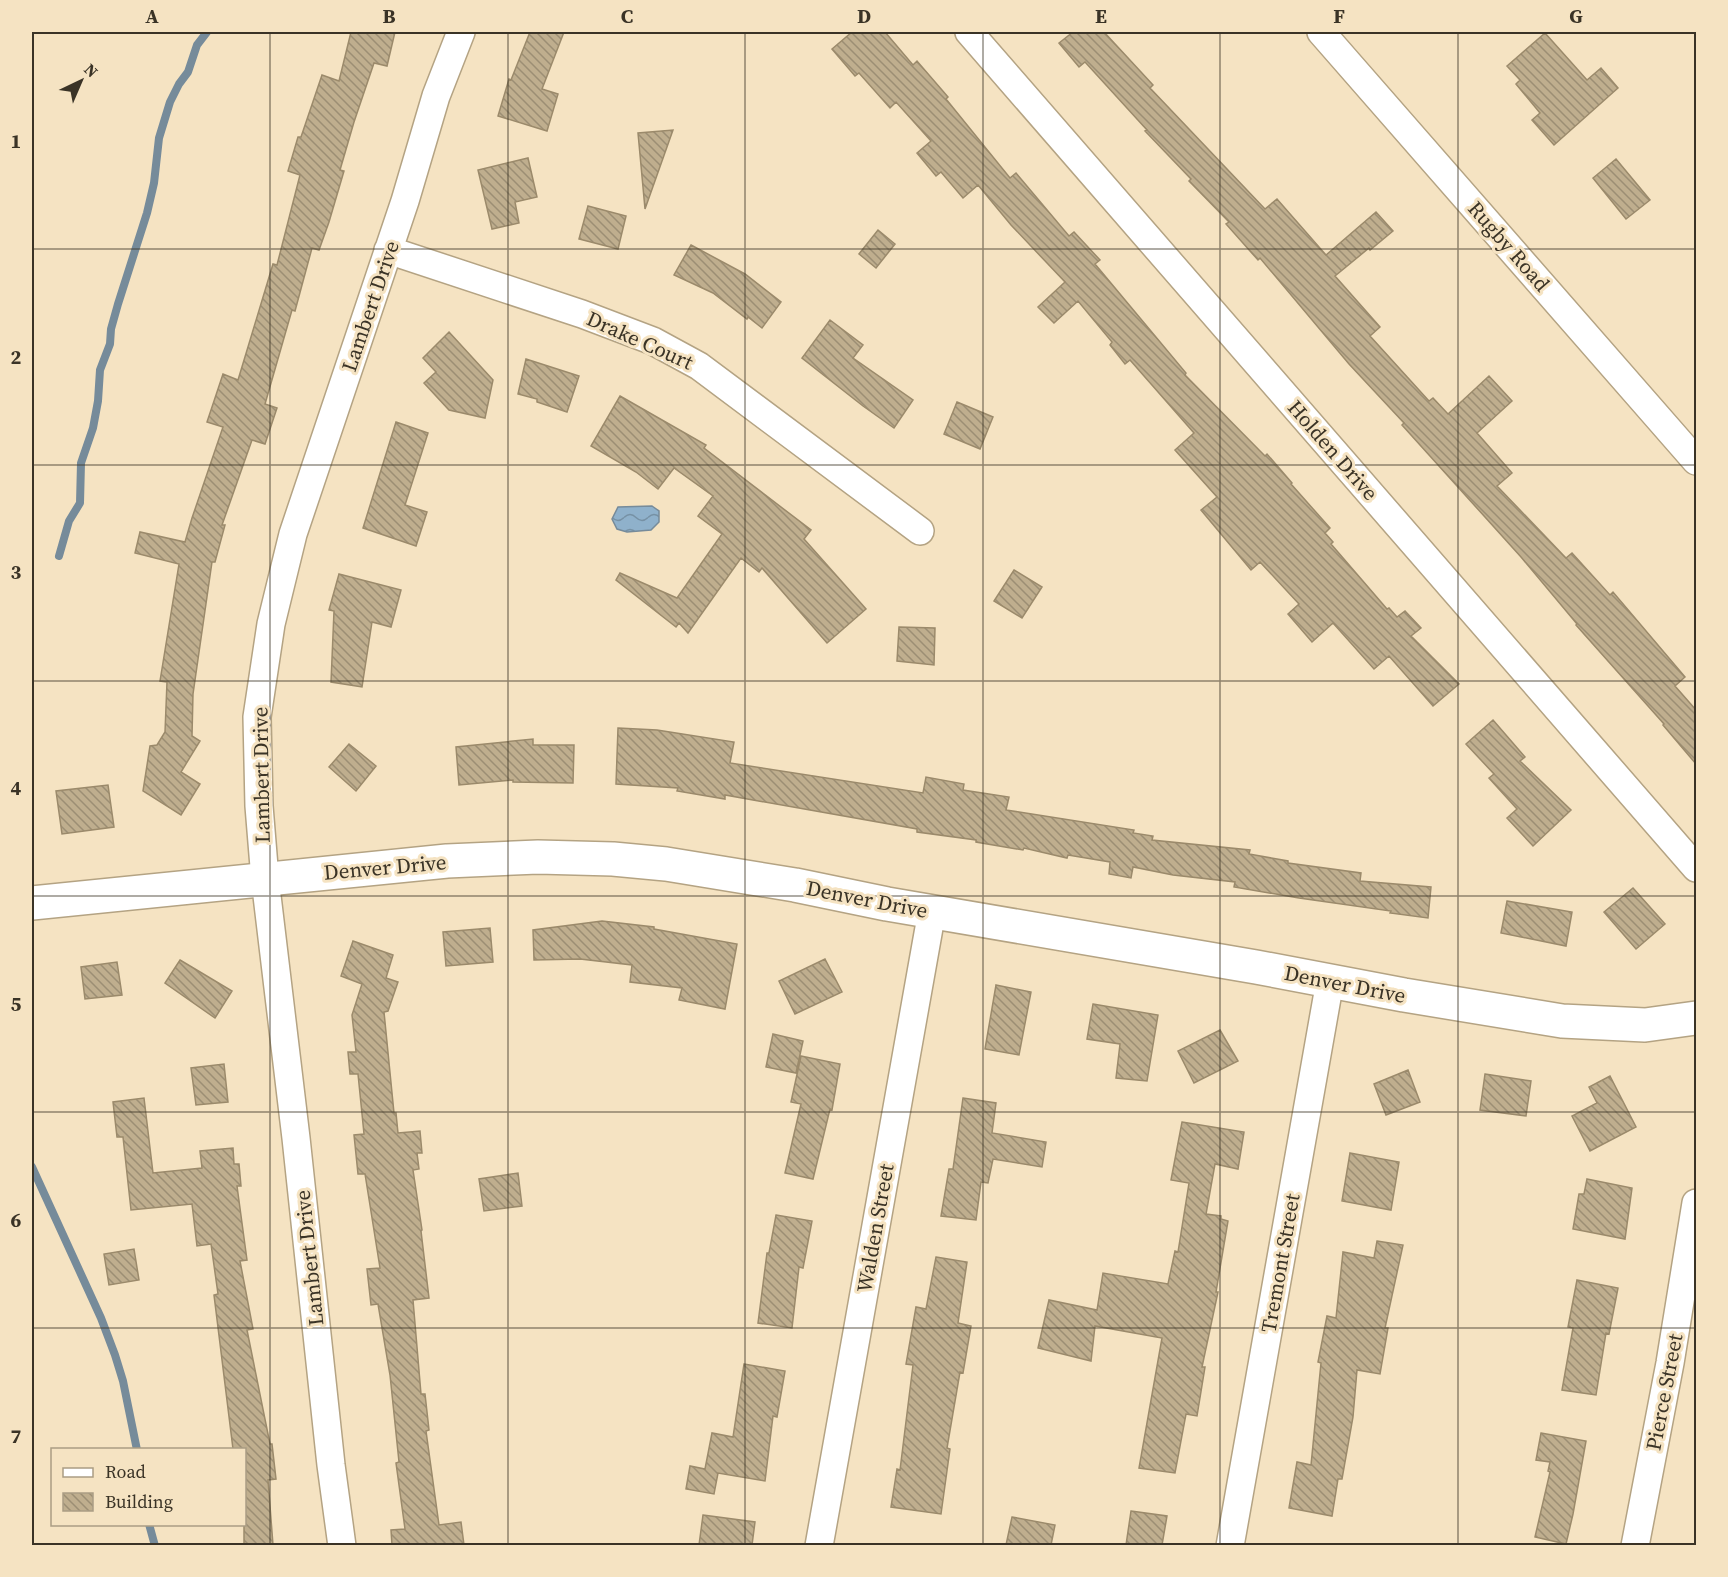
<svg xmlns="http://www.w3.org/2000/svg" width="1728" height="1577" font-family="'Source Serif 4',serif">
<style>
.water{fill:url(#water-waves);stroke:#768b9a;stroke-width:1.5}
.lines{fill:none;stroke-linecap:round;stroke-linejoin:round}
.stream{stroke:#768b9a;stroke-width:8}
.building{fill:url(#building-back-hatch);stroke:#9b8a6b;stroke-width:1.5}
.minor-casing{stroke:#b4a383;stroke-width:30}
.tertiary-casing{stroke:#b4a383;stroke-width:36}
.minor{stroke:#fff;stroke-width:27}
.tertiary{stroke:#fff;stroke-width:33}
.grid{fill:none;stroke:#3a3326;stroke-width:1.5;stroke-opacity:0.55}
.labels{text-anchor:middle;dominant-baseline:central;stroke-width:6;stroke-linejoin:round;paint-order:stroke}
.street-label{font-size:21px;fill:#3a3326;stroke:#f5e3c2}
.neatline{fill:none;stroke:#3a3326;stroke-width:2}
.grid-label{font-size:20px;text-anchor:middle;font-weight:bold;fill:#3a3326}
</style>
<defs>
<pattern id="water-waves" width="16" height="10" patternUnits="userSpaceOnUse" patternTransform="scale(1.5)"><rect width="16" height="10" fill="#8fb1cb"/><path d="M0 5q4-4 8 0t8 0" fill="none" stroke="#7691a5"/></pattern>
<pattern id="building-back-hatch" width="6" height="6" patternUnits="userSpaceOnUse" patternTransform="scale(1.5)"><rect width="6" height="6" fill="#bfae8e"/><path d="M-1 5l2 2M0 0l6 6M5-1l2 2" fill="none" stroke="#9c8e74"/></pattern>
</defs>
<rect width="100%" height="100%" fill="#f5e3c2"/>
<path class="water" d="M652,506L659,511V522L651,530L627,532L617,529L612,519L618,507Z"/>
<g class="lines">
<path class="stream" d="M59,556L69,521L80,503L81,463L93,428L98,401L100,370L110,344L111,329L118,304L147,213L154,183L159,138L170,102L179,84L188,72L197,45L207,32
M32,1167L101,1318L115,1355L123,1381L137,1450
M149,1524L155,1546"/>
</g>
<path class="building" d="M351,32H395L387,66L374,63L354,122L340,170L344,171L329,222L319,250L312,248L295,311L292,310L265,404L277,408L265,444L252,440L222,525H225L215,562H212L193,694L192,736L200,741L181,772L200,784L181,815L143,791L150,746L157,745L165,732L167,682L160,681L179,564L135,553L140,532L185,542L192,518L223,427L207,422L223,374L238,380L273,264L277,265L300,175L288,171L298,137H301L322,75L339,81Z
M530,32H564L542,89L558,94L547,131L498,116L509,79L511,80Z
M852,32H885L913,65L917,61L948,97L946,99L1010,178L1016,173L1069,236L1074,232L1100,260L1095,264L1186,373L1185,375L1265,456L1267,454L1292,483L1291,484L1330,528L1325,533L1333,542L1331,544L1387,609L1389,608L1397,617L1405,611L1421,628L1411,636L1459,684L1433,706L1389,656L1374,669L1333,623L1312,642L1288,614L1299,604L1260,562L1251,570L1201,510L1217,497L1175,450L1194,433L1130,360L1125,364L1110,345L1112,342L1078,301L1054,323L1038,307L1065,282L1011,225L978,185L963,198L941,172L936,176L917,153L931,141L896,102L890,108L859,73L855,76L832,49Z
M1073,32H1104L1153,85L1150,88L1265,209L1277,199L1326,255L1376,212L1393,231L1370,250L1369,248L1335,276L1380,327L1370,336L1429,401L1433,398L1448,414L1489,376L1512,401L1477,433L1512,473L1497,486L1566,558L1572,553L1610,595L1613,592L1685,677L1675,686L1696,710V764L1663,725L1664,724L1576,625L1577,624L1521,557L1402,425L1404,423L1349,364L1260,258L1258,260L1226,224L1229,222L1189,181L1191,179L1145,131L1147,130L1085,62L1079,67L1059,43Z
M1545,33L1587,80L1601,68L1618,88L1554,145L1532,120L1540,113L1516,84L1520,80L1507,66Z
M673,130L645,209L638,133Z
M528,158L537,197L515,202L519,223L492,229L478,170Z
M1616,159L1650,200L1626,219L1593,178Z
M588,206L626,216L618,249L579,239Z
M878,230L895,244L876,268L859,254Z
M691,245L745,274L781,302L762,328L748,317L747,319L713,293L674,275Z
M830,320L863,345L853,358L913,400L894,428L863,406L802,358Z
M449,332L493,380L485,418L449,410L424,383L436,372L423,358Z
M526,359L579,376L567,412L537,402V399L518,394Z
M620,396L706,445L704,448L811,530L804,539L866,609L827,643L762,568L759,572L741,558L688,633L679,623L676,627L616,580L620,573L677,598L722,534L698,516L713,496L674,468L658,489L636,472L591,446Z
M957,402L993,417L980,449L944,434Z
M396,422L428,433L405,505L427,512L416,546L363,528Z
M1014,570L1042,587L1022,618L994,601Z
M339,574L401,590L391,627L372,622L362,687L331,682L334,611L329,610Z
M899,627L935,628L934,665L897,661Z
M1493,720L1525,757L1520,761L1571,810L1533,846L1507,818L1517,809L1489,778L1494,774L1466,744Z
M618,728L657,730L734,742L730,763L923,793L926,777L964,784L963,790L1009,797L1006,810L1134,830L1133,833L1153,836L1152,840L1250,850L1249,854L1288,861V863L1361,873L1360,881L1431,887L1428,918L1390,913L1391,911L1299,898L1234,887L1235,882L1173,875L1133,867L1131,878L1109,874L1110,862L1068,855L1067,858L1024,848L1023,850L976,842V840L917,832V829L725,795V799L677,791L678,788L616,784Z
M533,739V745H574L573,783L513,782V780L459,785L456,747Z
M349,744L376,766L356,791L329,767Z
M108,785L114,827L62,834L56,791Z
M1633,888L1665,924L1636,949L1604,912Z
M1507,901L1572,912L1566,946L1501,933Z
M602,921L654,927V929L737,944L725,1009L679,1000L682,988L630,982L632,965L580,959L534,960L533,930Z
M490,928L493,962L446,966L443,932Z
M353,941L393,955L386,978L398,982L388,1011L384,1012L394,1113H396L398,1133L420,1131L422,1153H417L419,1169L413,1170L422,1230L421,1231L429,1298L413,1300L421,1394H425L429,1430L426,1431L439,1525L461,1522L464,1545H392L391,1530L405,1529L396,1463L399,1462L390,1375L378,1304L371,1305L367,1269L380,1268L365,1174H358L354,1135L364,1134L358,1074H350L348,1052H356L352,1015L362,984L341,976Z
M825,959L842,992L795,1014L779,981Z
M180,960L232,991L215,1018L165,983Z
M117,962L122,995L85,999L81,967Z
M996,985L1031,992L1019,1055L985,1049Z
M1093,1004L1158,1015L1147,1081L1116,1078L1120,1044L1087,1039Z
M1220,1030L1238,1061L1194,1083L1178,1051Z
M773,1034L803,1041L796,1073L766,1067Z
M801,1056L840,1064L832,1110L830,1109L813,1179L785,1173L801,1104L791,1102Z
M224,1064L228,1102L196,1105L191,1068Z
M1408,1070L1420,1102L1386,1115L1374,1084Z
M1485,1074L1531,1081L1526,1116L1480,1110Z
M1610,1076L1636,1127L1590,1151L1572,1116L1597,1103L1589,1087Z
M144,1098L153,1173L202,1168L200,1151L233,1148L234,1164H239L241,1186H237L247,1260L240,1261L253,1329L247,1330L270,1444H272L276,1479L268,1480L273,1545H244V1449H233L214,1295L218,1294L211,1244L197,1246L192,1204L131,1210L123,1137H117L113,1102Z
M963,1098L996,1103L992,1133L1046,1142L1042,1167L993,1159L988,1183L981,1182L976,1220L941,1216L949,1169H953Z
M1182,1122L1244,1132L1238,1169L1215,1164L1206,1214L1221,1216V1219L1228,1221L1216,1292H1218L1202,1367H1205L1197,1416L1186,1414L1175,1473L1139,1468L1162,1338L1095,1326L1091,1361L1038,1348L1049,1300L1097,1310L1103,1273L1168,1284L1175,1251L1178,1252L1189,1183L1171,1180Z
M1350,1153L1399,1162L1391,1210L1342,1201Z
M518,1173L522,1206L484,1211L479,1179Z
M1587,1179L1632,1188L1625,1239L1573,1229L1579,1194H1584Z
M776,1215L812,1221L803,1268L799,1267L792,1328L758,1323L767,1253H769Z
M1377,1241L1403,1245L1385,1328H1388L1380,1374L1357,1370L1353,1417L1342,1479H1338L1332,1516L1289,1508L1297,1462L1311,1465L1321,1363L1318,1362L1327,1316L1336,1318L1343,1252L1374,1258Z
M134,1249L139,1280L109,1285L104,1254Z
M936,1257L967,1262L958,1323L971,1326L963,1373L960,1372L947,1448L950,1449L941,1514L891,1507L897,1469L900,1470L913,1365L906,1364L916,1307L926,1309Z
M1577,1280L1618,1288L1609,1334L1606,1333L1596,1395L1562,1390L1573,1328L1568,1327Z
M744,1364L785,1371L777,1417L773,1416L765,1481L718,1473L714,1494L686,1489L690,1466L705,1469L712,1433L733,1437Z
M1541,1433L1586,1441L1573,1514L1566,1544L1535,1537L1550,1472L1548,1471L1550,1462L1536,1460Z
M1131,1511L1167,1516L1162,1545H1126Z
M703,1515L755,1522L752,1545H699Z
M1012,1517L1055,1525L1051,1545H1006Z"/>
<g class="lines">
<g class="minor-casing">
<path id="minor" d="M969,32L1696,868
M1321,32L1696,461
M388,250L582,314L653,341L699,366L920,531
M342,1546L331,1465L296,1138L265,879L259,806L257,717L271,624L293,534L405,201L436,96L461,32
M819,1546L932,911
M1230,1546L1330,981
M1635,1546L1670,1363L1696,1203"/>
</g>
<g class="tertiary-casing">
<path id="tertiary" d="M32,903L447,861L538,857L613,859L666,864L795,885L887,904L1256,967L1404,995L1562,1021L1645,1025L1696,1018"/>
</g>
<use href="#minor" class="minor"/>
<use href="#tertiary" class="tertiary"/>
</g>
<path class="grid" d="M270,32V1546M508,32V1546M745,32V1546M983,32V1546M1220,32V1546M1458,32V1546M32,249H1696M32,465H1696M32,681H1696M32,896H1696M32,1112H1696M32,1328H1696"/>
<g class="labels">
<g class="street-label">
<text transform="translate(1509 246) rotate(49)">Rugby Road</text>
<text transform="translate(370 306) rotate(-71)">Lambert Drive</text>
<text transform="translate(640 340) rotate(24)">Drake Court</text>
<text transform="translate(1333 450) rotate(49)">Holden Drive</text>
<text transform="translate(261 775) rotate(-91)">Lambert Drive</text>
<text transform="translate(385 867) rotate(-5)">Denver Drive</text>
<text transform="translate(867 899) rotate(11)">Denver Drive</text>
<text transform="translate(1345 984) rotate(11)">Denver Drive</text>
<text transform="translate(875 1228) rotate(-80)">Walden Street</text>
<text transform="translate(309 1258) rotate(-96)">Lambert Drive</text>
<text transform="translate(1280 1263) rotate(-80)">Tremont Street</text>
<text transform="translate(1664 1392) rotate(-79)">Pierce Street</text>
</g>
</g>
<rect width="1728" height="1577" fill="none" stroke="#f5e3c2" stroke-width="66"/>
<rect x="51" y="1448" width="195" height="78" fill="#f5e3c2" stroke="#aa9d84" stroke-width="1.5"/>
<rect x="63" y="1468" width="30" height="9" fill="#ffffff" stroke="#aa9d84" stroke-width="1.5"/>
<text x="105" y="1478" font-size="18" fill="#3a3326">Road</text>
<rect x="63" y="1493" width="30" height="18" fill="url(#building-back-hatch)" stroke="#aa9d84" stroke-width="1.5"/>
<text x="105" y="1508" font-size="18" fill="#3a3326">Building</text>
<g transform="translate(81 81) rotate(44)" stroke="#f5e3c2" stroke-width="4.5" paint-order="stroke">
<path d="M0-4.5L10 22L0 15L-10 22Z" fill="#3a3326"/>
<text y="-9" font-size="16" font-weight="bold" text-anchor="middle" fill="#3a3326">N</text>
</g>
<rect x="33" y="33" width="1662" height="1511" class="neatline"/>
<g class="grid-label">
<text x="152" y="23">A</text>
<text x="389" y="23">B</text>
<text x="627" y="23">C</text>
<text x="864" y="23">D</text>
<text x="1101" y="23">E</text>
<text x="1339" y="23">F</text>
<text x="1576" y="23">G</text>
<text x="16" y="148">1</text>
<text x="16" y="364">2</text>
<text x="16" y="579">3</text>
<text x="16" y="795">4</text>
<text x="16" y="1011">5</text>
<text x="16" y="1227">6</text>
<text x="16" y="1443">7</text>
</g>
</svg>
